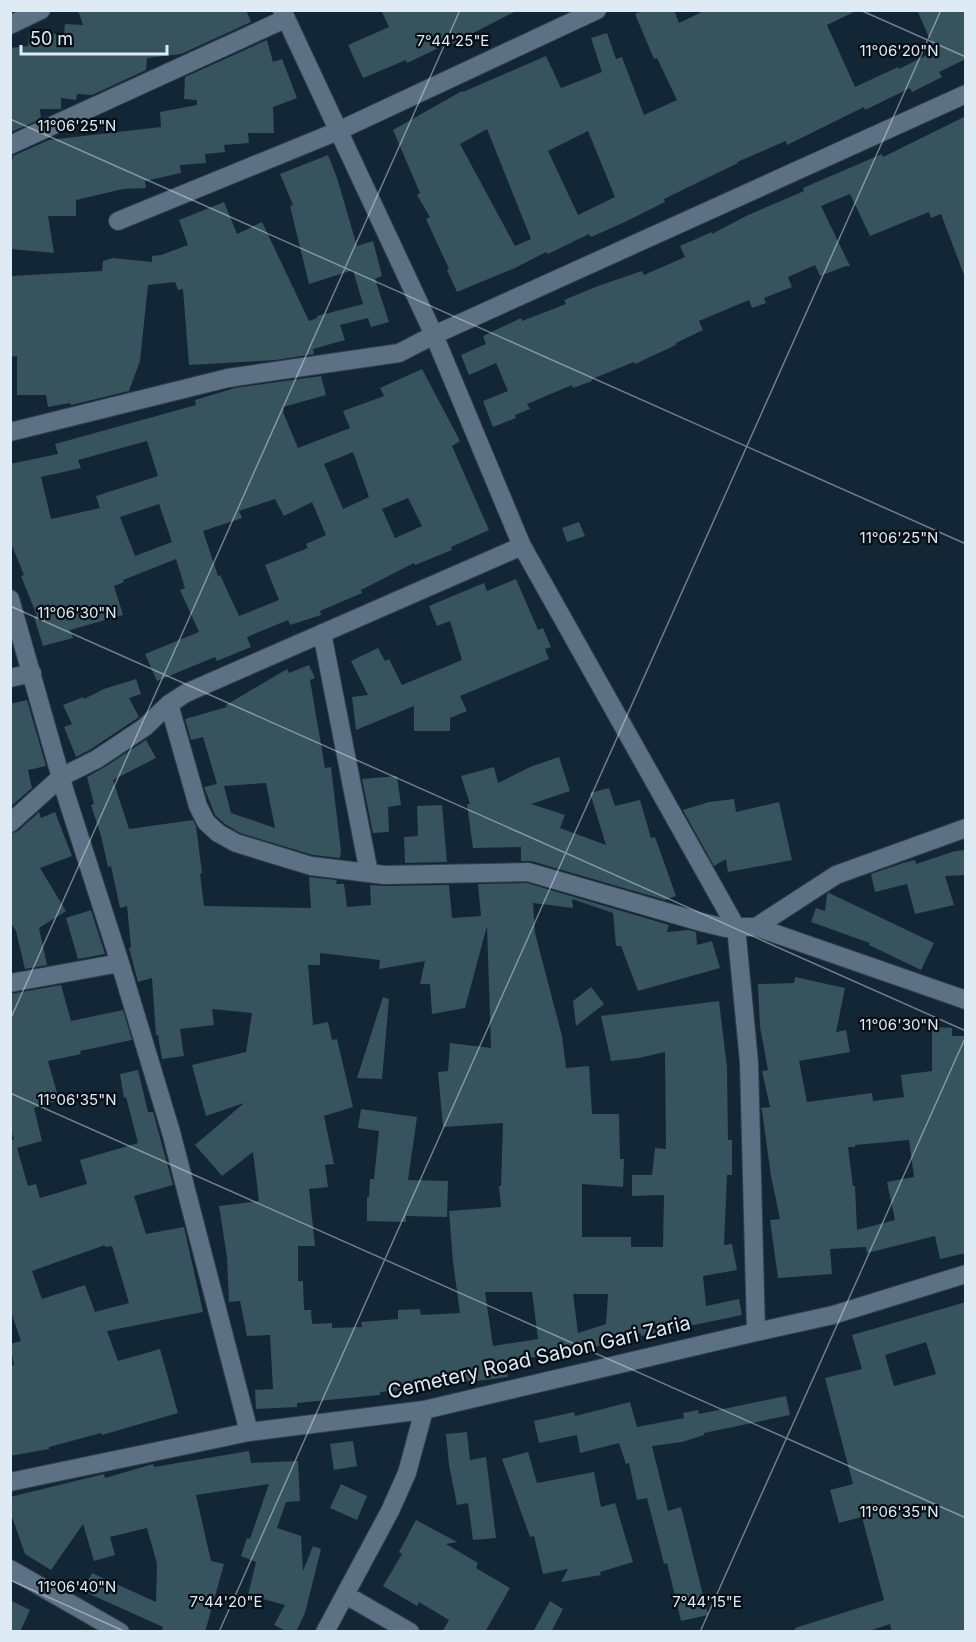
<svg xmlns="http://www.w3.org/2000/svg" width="976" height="1642" font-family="Inter,sans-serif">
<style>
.building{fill:#37535d;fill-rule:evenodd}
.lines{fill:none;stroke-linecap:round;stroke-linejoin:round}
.minor-casing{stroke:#323f4c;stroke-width:20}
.minor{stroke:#5c7183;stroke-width:18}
.ticks{fill:none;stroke:#deeaf4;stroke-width:1.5;stroke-opacity:0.45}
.labels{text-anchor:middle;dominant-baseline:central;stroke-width:4.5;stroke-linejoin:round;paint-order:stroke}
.street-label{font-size:20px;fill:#deeaf4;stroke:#070e15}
.ticks-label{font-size:15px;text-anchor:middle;fill:#deeaf4;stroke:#070e15;stroke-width:4.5;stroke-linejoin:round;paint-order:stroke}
</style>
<rect width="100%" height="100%" fill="#132635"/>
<path class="building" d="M78,10H246L251,22L181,54L147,58L146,70L92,95L77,94L76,100L61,98V109H40L41,119L11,132L10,48L28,46L29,33L64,34L65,24L83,25Z
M381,10H518L450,45L449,43L407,63L406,60L363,78L348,45L389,27Z
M643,10H674L679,23L706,10H858L827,25L855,87L898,67L899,69L935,51L917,10H966V59L939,72L942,77L912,92L910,88L865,110L864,107L787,145L786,141L737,162L738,163L664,199L665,202L625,222L591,237L589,234L548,254L546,252L515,268L457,292L447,270L449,269L426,219L430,217L417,195L420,193L393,130L462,91L463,92L546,56L561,88L602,72L591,38L607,33L616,59L622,57L644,115L677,100L657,58L654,59L635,14ZM487,129L531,239L515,246L460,144ZM588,131L615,197L578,215L548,151Z
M267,40L273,62L282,59L297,98L273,107L274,133H248L249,143L224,145L225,152L205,154L206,163L180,165L181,173L145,181L146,188L123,189L76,200V216H48L54,253L10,249V159H13V156L49,140L161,127L160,112L197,105V100L184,99L185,77Z
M966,116V275H964L941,214L931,218L929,212L870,236L850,194L821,206L850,266H846L820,276L815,265L788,277L792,287L764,298L766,303L752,308L749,300L699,321L703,330L676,343V345L635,364L634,362L592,379V381L573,388L572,385L527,404L530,409L515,415L516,418L493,427L483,401L508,391L496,363L469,375L461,355L486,344L483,336L521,318L522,321L566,304L564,300L598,286L642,271L644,275L685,257L680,246L712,232V234L746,216L804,191L803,188L882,154L883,157Z
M328,155L337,178L357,246L373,241L382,276L375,279L389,322L371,327L368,318L340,325L345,340L313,349L314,354L276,360L189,365L183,289L178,290L175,282L148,285L140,361L129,391L71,405L70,403L48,407L46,395H17V356L10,357V276L102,271L103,261L113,258L152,262V256L161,255L188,245L179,220L224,202L237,234L262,222L309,321L317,318V316L363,304L353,270L309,284L290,206L293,205L280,174Z
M422,369L460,441L452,446L489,530L451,547L452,550L415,565L414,563L361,590L362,593L320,611L321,615L290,625L288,620L247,637L251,647L217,661L215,657L157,681L145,654L199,632L180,590L185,588L176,559L123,580L124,582L114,586L123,615L70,630L73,638L43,646L34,617L37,616L21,576L24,575L10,541V464L58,454L55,444L196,405L195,400L235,388L321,376L326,395L283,407L284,411L283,412L298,448L350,428L343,411L384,396L380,388ZM147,441L158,476L96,496L100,508L51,519L41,477L81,468L78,460ZM353,452L369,497L343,509L324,464ZM408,498L422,526L395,538L382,509ZM275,499L284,516L312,502L326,535L306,544L308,548L265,565L279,600L239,616L220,575L218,576L203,531L242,518L239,511ZM159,504L172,542L135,556L120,517Z
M579,522L585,536L567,542L562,528Z
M516,579L538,630L543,628L551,647L545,649L549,659L460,696L467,711L450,718V731H414V706L356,730L352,697L368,695L351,661L378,648L385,661L389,659L402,685L462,660L450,621L437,626L429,606L484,583L487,591Z
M309,665L315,678L310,680L325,768L331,767L341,851L340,858L313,855L240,833L225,824L215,815L204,787L217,784L203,737L191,740L185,719L227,707L226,705L287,669L289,673ZM266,783L275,828L231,813L224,786Z
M136,679L141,694L129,698L139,717L91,749L76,757L64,727L72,724L63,705L83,697L84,699L104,689Z
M27,700L46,766L28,770L32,788L10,807V704Z
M146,740L156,758L113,780L129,829L193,820L196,826L202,873L200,874L204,906L311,908L309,877L337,880L336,884H344L347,907L371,905L370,885L385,886L449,885L452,918L481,916L478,884L527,883L669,925L667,932L689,930L696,932L697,945L712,941L720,968L638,991L621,946H616L613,913L572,899L573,908L533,903L535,933L562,1036L566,1068L589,1066L592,1114H619L620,1159H624L623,1187L582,1184V1237H631V1247H663L664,1195L632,1196V1175H652L655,1148L666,1149L665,1052L639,1058L611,1061L601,1016L719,1001L727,1067L728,1140H732V1175H727L724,1245L732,1244L737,1270L703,1276L706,1306L739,1299L742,1315L641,1336V1333L585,1350L529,1358L530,1367L507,1371L508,1377L477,1381L429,1383V1388L380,1392V1395L297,1403V1407L256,1409L255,1390L273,1389L270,1335L247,1336L240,1301L229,1302L227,1257L219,1206L259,1201L253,1152L222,1176L195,1145L244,1103L206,1116L192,1065L246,1052L252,1013L212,1009L214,1025L180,1029L184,1056L162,1059L158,1035H156L152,978L138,982L129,948L131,947L127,906L120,908L111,866L108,867L101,836L91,805L94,804L87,777L103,768ZM487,926L491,1048L450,1043L448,1071L438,1072L443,1127L503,1123L501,1186H499L501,1207L449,1211L453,1262L460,1313L421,1315L420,1309L398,1310V1319L361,1322L362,1327L332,1328V1323L312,1324L311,1310H304L303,1281H298V1246H315L309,1189L328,1187L325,1165L334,1164L324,1116L353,1107L337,1039L332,1040L328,1022L313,1025L308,965H320V953L380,960L379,969L425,961L420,984H430L432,1014L465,1008ZM485,1292H532L538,1339L493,1346ZM573,1294H608L606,1324L578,1333Z
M559,757L570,791L531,804L565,815L560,828L606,845L590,793L609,788L615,806L640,800L651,838L655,837L676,896L665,900L531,861H521V847L473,848L467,804H470L461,776L494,767L498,783L530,767Z
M397,776L401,805L388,807L389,832L373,833L362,779Z
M734,799L736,812L779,802L792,860L728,872L726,859L714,866L683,810L709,802Z
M442,805L447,862L405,863L404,837L418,836L417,806Z
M39,812L41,818L55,812L72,856L40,868L66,911L39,928L47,965L25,969L16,931L10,922V834L18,831Z
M966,850V875L945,876L954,905L915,914L907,884L875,892L871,874L903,863L915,860L916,864L955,851Z
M829,893L934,943L921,970L869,945L870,943L811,922L816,908L825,911L827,894Z
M91,910L105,954L78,959L66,918Z
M795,977L845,988L836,1032L846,1030L850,1052L799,1061L807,1102L872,1093L873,1101L904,1097L901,1075L932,1071V1027L952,1028V1036H966V1253L940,1259L935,1236L867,1253L866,1247L830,1249L832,1274L778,1278L770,1220L780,1219L771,1176L762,1111L761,1108L770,1107L762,1071L768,1070L760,1027L758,984L794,983ZM909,1140L914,1177L887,1182L895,1220L857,1230L855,1186H853L848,1147H855V1145Z
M61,985L71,1021L123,1010L132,1040L80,1051L81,1054L48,1061L59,1100L34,1108L42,1141L17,1148L28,1186L36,1184L40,1198L87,1184L80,1160L138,1143L126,1097L124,1098L120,1074L138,1070L148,1112H153L173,1185L134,1196L146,1234L184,1227L203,1312L107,1331L118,1361L160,1349L178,1413L102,1435L101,1433L49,1447V1449L10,1456V1366L14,1365L10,1344L21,1341L10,1309V1140H14L10,1127V994ZM105,1245V1247L112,1246L129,1303L95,1312L85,1285L42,1299L32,1271Z
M591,987L604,1004L576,1026L573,1001Z
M383,997L389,999L382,1079L357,1078Z
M361,1109L417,1117L408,1180L448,1181L447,1217L406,1216V1222L367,1221V1197H369L370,1179H374L379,1131L358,1128Z
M966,1302V1632H892L890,1624L866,1632H795V1628L884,1600L862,1517L839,1523L830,1490L853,1484L825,1378L862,1369L852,1335ZM926,1342L936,1374L894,1386L885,1355Z
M786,1396L790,1415L704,1433V1435L682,1442L652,1446L668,1511L681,1507L708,1615L681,1621L667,1563L664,1564L647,1498L637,1500L629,1463L626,1464L619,1443L580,1453L577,1435L539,1443L534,1421L574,1412L575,1416L630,1402L637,1427L684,1418L683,1413L698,1410L699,1414Z
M467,1432L470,1460L486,1457L496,1538L473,1540L468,1503L457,1505L449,1465L446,1434Z
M353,1441L357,1466L334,1470L330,1444Z
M249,1451L251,1463L298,1461L300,1501L286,1502L277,1528L301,1536L303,1571L313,1546L321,1549L305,1613L296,1632H288L274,1625L285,1605L248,1595L256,1562L241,1556L247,1538L250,1539L269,1484L196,1495L211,1561L224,1564L205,1632H162L163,1627L83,1591L92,1573L156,1602L157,1564L147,1528L110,1537L115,1555L94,1561L83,1524L51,1570L25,1554L10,1511V1497L104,1474L105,1478L153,1464L154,1467Z
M528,1452L537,1483L594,1472L601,1507L615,1503L633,1562L600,1572L601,1575L561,1582L568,1569L543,1574L534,1536L530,1537L502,1459Z
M341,1484L367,1496L357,1520L330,1508Z
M416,1520L457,1542L446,1544L478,1563L476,1568L510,1588L485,1632H442L449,1620L419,1602L417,1606L383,1586L402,1554L399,1552Z
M10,1600L30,1610L20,1632H10Z
M550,1601L563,1609L551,1632H533Z"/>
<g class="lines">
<g class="minor-casing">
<path id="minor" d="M282,10L434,335L522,546L736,927H756L966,1000
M10,25L41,10
M10,145L285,19
M118,221L338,131L597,10
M10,432L228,378L399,353L434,335L966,94
M10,599L65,792L120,963L171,1132L249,1432
M322,633L369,873
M10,678L32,673
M169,704L198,806L206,822L218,833L236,843L311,866L385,875L528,872L701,922L726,928L736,927L749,1062L756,1332
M10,823L61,777L97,759L145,727L169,704L186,693L522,546
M756,927L836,875L966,828
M10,983L120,963
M10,1482L249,1432L424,1410L756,1332L833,1315L966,1274
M10,1569L120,1632
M346,1595L410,1632
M325,1632L390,1511L407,1473L424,1410"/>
</g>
<use href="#minor" class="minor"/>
</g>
<path class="ticks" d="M860,10L966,57M10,119L966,544M10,606L966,1031M10,1020L460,10M10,1093L966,1518M10,1580L126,1632M219,1632L941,10M700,1632L966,1036"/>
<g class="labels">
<g class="street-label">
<text transform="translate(539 1357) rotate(-13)">Cemetery Road Sabon Gari Zaria</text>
</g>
</g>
<g class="ticks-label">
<text x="453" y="46">7°44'25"E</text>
<text x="899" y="56">11°06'20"N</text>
<text x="77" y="131">11°06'25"N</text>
<text x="899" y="543">11°06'25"N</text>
<text x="77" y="618">11°06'30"N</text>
<text x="899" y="1030">11°06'30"N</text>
<text x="77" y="1105">11°06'35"N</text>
<text x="899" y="1517">11°06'35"N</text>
<text x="77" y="1592">11°06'40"N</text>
<text x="226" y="1607">7°44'20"E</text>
<text x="707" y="1607">7°44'15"E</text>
</g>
<rect width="976" height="1642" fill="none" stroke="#deeaf4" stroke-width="24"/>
<path d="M21 45v9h146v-9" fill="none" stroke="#deeaf4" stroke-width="3"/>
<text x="30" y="45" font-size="18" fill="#deeaf4" stroke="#070e15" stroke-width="4.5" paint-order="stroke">50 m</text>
</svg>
